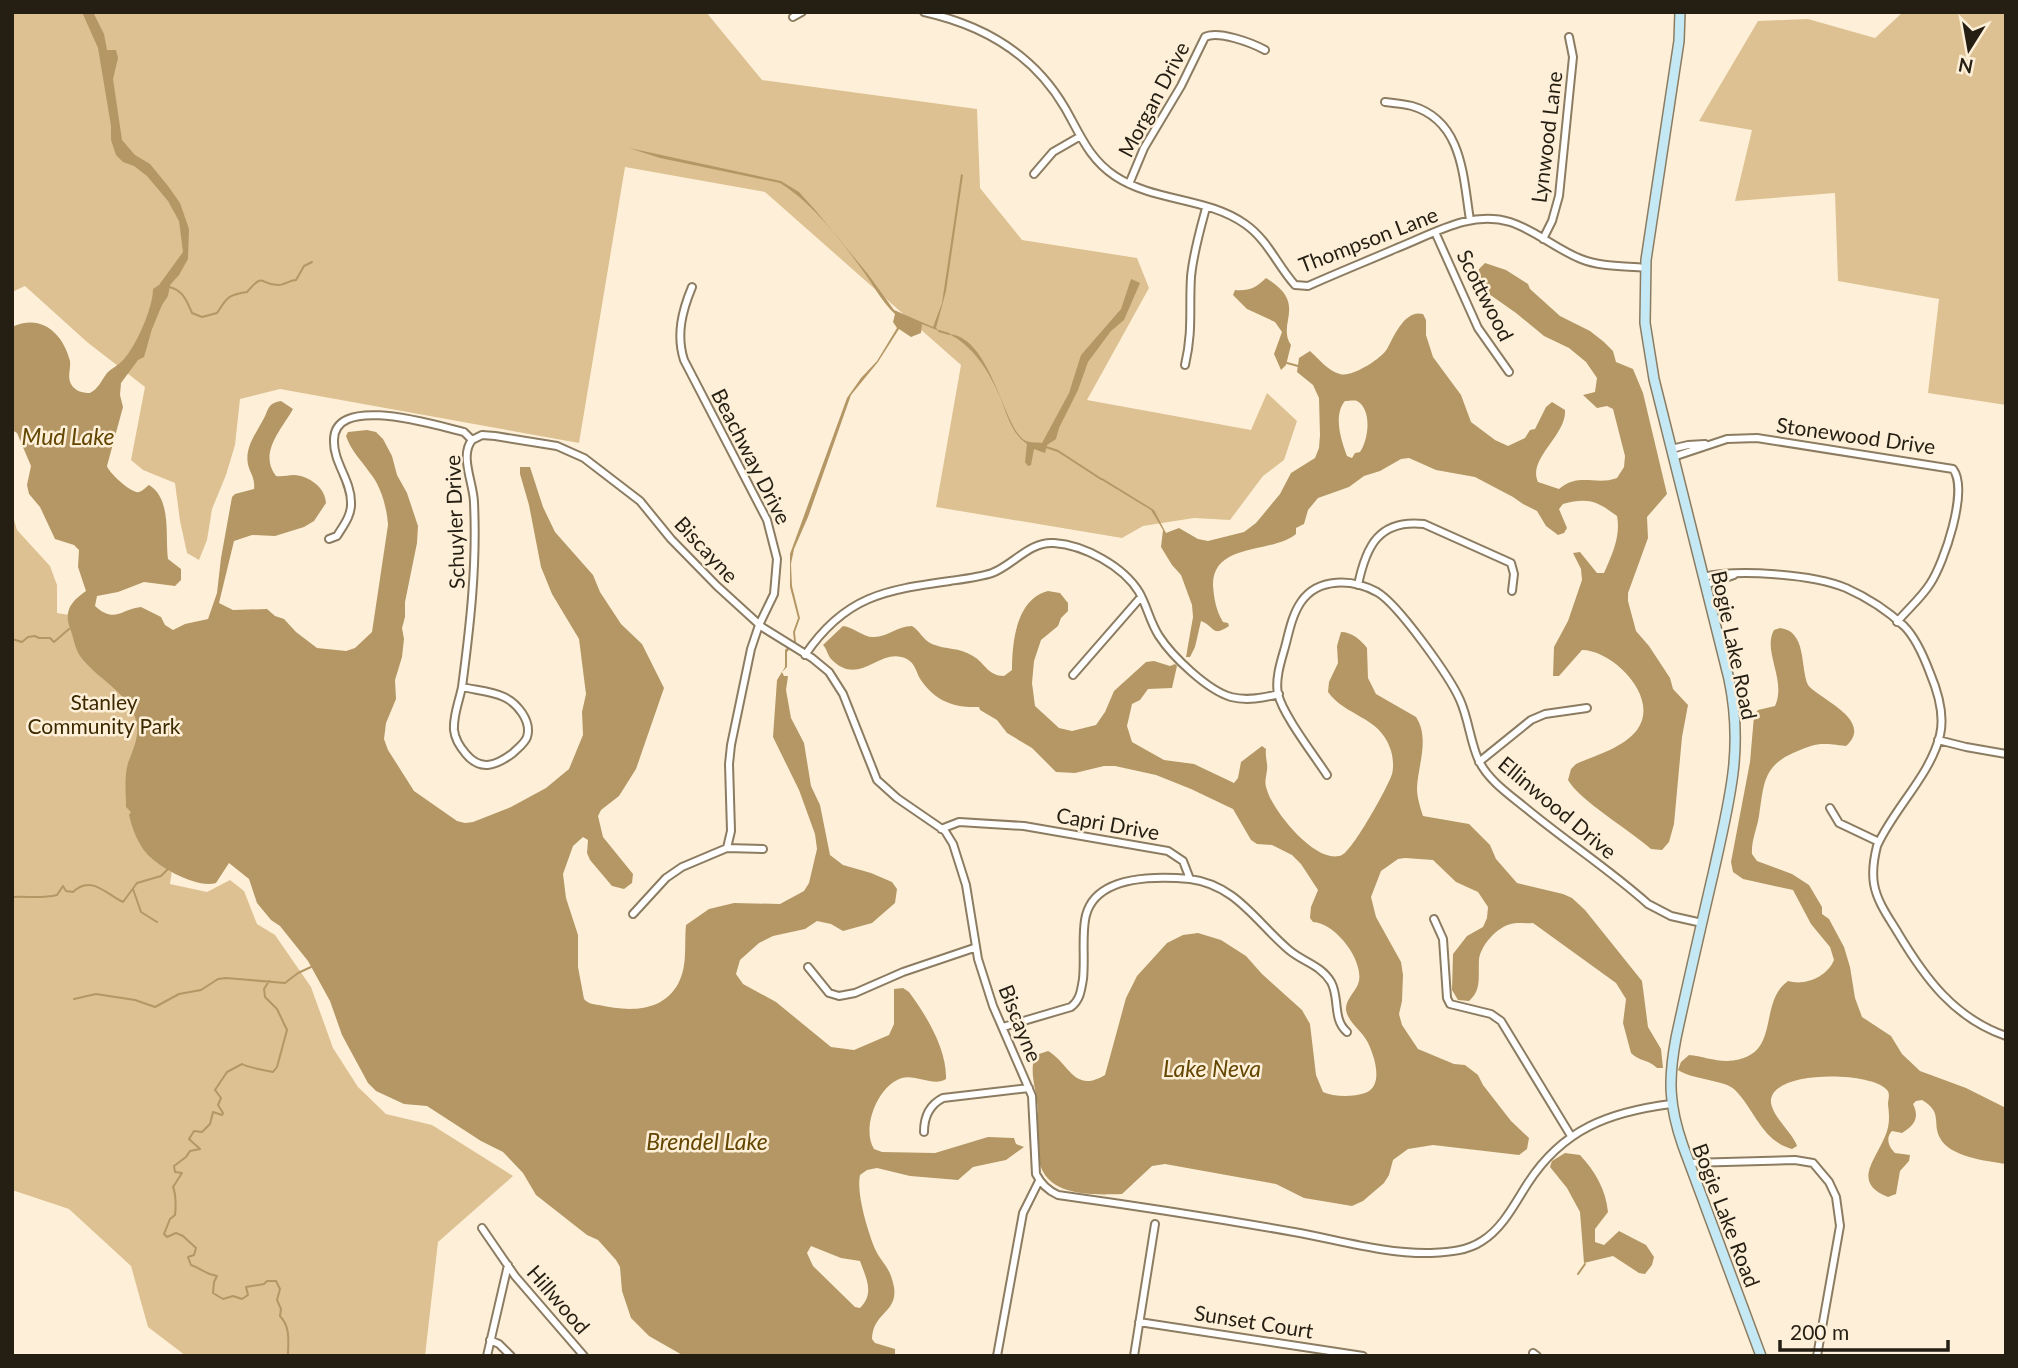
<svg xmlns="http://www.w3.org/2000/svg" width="2018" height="1368" font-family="Lato,sans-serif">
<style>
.green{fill:#ddc192}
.water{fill:#b49765;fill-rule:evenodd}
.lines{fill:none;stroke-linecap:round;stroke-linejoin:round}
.stream{stroke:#b49765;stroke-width:2}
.minor-casing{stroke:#8c7c61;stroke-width:10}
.secondary-casing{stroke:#8c7c61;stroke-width:12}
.minor{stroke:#fff;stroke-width:6}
.secondary{stroke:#c4e9f4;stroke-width:9}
.labels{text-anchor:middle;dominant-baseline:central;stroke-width:5;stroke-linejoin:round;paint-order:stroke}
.street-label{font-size:21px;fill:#241e13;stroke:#fef0d8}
.park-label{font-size:21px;fill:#3d2900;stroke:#fef0d8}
.water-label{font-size:23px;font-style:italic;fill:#644603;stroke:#fef0d8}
</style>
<rect width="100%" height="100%" fill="#fef0d8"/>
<path class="green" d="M12,12H706L762,80L977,109L980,188L1022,240L1137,258L1149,288L1087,400L1251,430L1267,393L1297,421L1284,460L1263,476L1230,520L1194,518L1143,526L1122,538L936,507L961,365L765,192L625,167L579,443L280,389L240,399L235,445L226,475L212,509L207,540L199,560L187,553L180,521L175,483L143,470L131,460L145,387L87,342L25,286L12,292Z
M1903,12H2006V405L1928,393L1939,299L1838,281L1835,193L1735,201L1752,130L1699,121L1758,21L1808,19L1875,38Z
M12,513L17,530L50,566L57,585V613L207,637L170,884L207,892L230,880L244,891L257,924L275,935L311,987L333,1048L358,1087L386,1114L432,1125L513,1176L438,1242L425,1356H186L148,1327L131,1266L69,1209L12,1190Z"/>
<path class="water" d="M82,12H93L104,34L107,50H116L118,58L113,79L122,140L135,155L150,164L168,186L180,203L189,229L188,259L179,275L170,285L168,296L162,305L152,329L144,357L138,360L121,383L120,395L123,407L107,466C109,473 132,494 139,492C143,491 146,487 149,485C172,499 165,536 168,559L181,569V580L175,586L144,582L118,592L97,596L95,606C115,624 121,609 141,607L161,617L165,625L173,630L185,624L208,619L217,593L221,558L232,497L235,494L254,489C255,480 252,476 249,468C243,450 255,435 263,420C269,410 267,403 281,401L293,409C282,429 258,453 276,476C282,477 288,475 294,475C309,476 325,487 326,503L314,521L304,527L275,536L252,535L234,541L219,603L233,610L267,609L275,616L284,619L296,632L317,648L346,651L355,648L372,632L388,525C387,508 381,486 370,473C361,460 351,451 346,436L348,432L367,430L376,432L383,439L392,456L397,475L407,493L418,526L417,543L405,602V617L402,628L404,639L402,657L395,680L396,699L386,723L384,739L388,750L414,791L457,821L465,823L473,822L511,807L546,788L569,769L583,735L582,712L586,694L579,639L552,594L541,567L529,505L520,474V467H530L543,507L555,532L593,575L600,592L621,624L642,644L664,688L636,769L619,796L601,810L598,816L603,837L633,874L632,883L624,889L612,886L590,860L587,853L588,840L583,837L573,846L563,874L566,898L578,935V967L584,999C589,1004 592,1004 599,1005C626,1011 661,1014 678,984C688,966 684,945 686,925L709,909L734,903L780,904L804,891L809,883L817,849L815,834L799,790L773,737L777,680L785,667V650L794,641L793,632L798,618L790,587V554L847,398L861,378L877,361L897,328L893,322L895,314C883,303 875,288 866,275C843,243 813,203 780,183L660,158L629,148L781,181L799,192L816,211L867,273L894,310L933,327L942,303L961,174L963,175L946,291L936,328L939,331L922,324L921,333L911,337L899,329L878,362L851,395L808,517L794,549L791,564L792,586L800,618L795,632L796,642L787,652V667L782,672L784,676H788L786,690L791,718L804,743L811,786L820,805L830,855L843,865L871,873L892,882L897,889L895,903L872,923L843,931L831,924L817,921L805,929L773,936L759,943L740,960L736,974L743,984L776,1002L831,1047L854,1050L889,1035L894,1024V989L903,988L909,992C926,1015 947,1049 946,1079C934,1087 916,1074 902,1078C878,1085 861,1128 874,1149L882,1152L935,1153L988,1137L1014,1138L1016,1144L1024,1147L1006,1160L973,1167L958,1180L910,1176L877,1168L867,1170L860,1175C856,1193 868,1232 875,1249C882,1264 890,1266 894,1287C898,1313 873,1312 872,1339L875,1343L895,1349V1356H684L649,1336L631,1318L622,1291L620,1267L616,1260L598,1240L587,1235L536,1195L523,1173L503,1152L481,1141L427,1106L404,1104L376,1091L368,1083L342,1035L330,1001L308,961L280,926L271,920L257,903L249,879L229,863L216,883C198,889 160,868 147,854C138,844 132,828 129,815L131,812L126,807C126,793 124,777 128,763C134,747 141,734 135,717C126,691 96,678 80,656C75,648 74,640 71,631C63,612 70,602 86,591L78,567L79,550L74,545L55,539L40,507L29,494L27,485L31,466L17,433L12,430V327C41,313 63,333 70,361C71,369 67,376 71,384C75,391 82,393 90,393C99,388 101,381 107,373C112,368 119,365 124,359C136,346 153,308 153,289L159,285L183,252L179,221L168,201L147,176L134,166L123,162L116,155L111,140V126L98,48ZM811,1246L841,1258L860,1261C866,1278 875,1293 860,1308L855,1307L813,1266L807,1253Z
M1485,263L1506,270L1528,284L1530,289L1560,316L1590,331L1604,342L1613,351L1616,362L1633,369L1643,393L1667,494L1647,517L1648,538L1628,593V601L1636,631L1649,646L1670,678L1673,689L1688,705L1682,737L1674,824L1669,842L1662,850L1651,849C1631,831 1579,800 1568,780L1571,769L1576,764C1596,755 1623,748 1637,730C1661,698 1613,650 1582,650L1559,676H1553L1554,647L1568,621L1582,580L1581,569L1573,553L1580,552L1597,573H1604C1612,555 1621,536 1617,516C1598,502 1589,497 1563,504L1559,509L1567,528L1564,533L1558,535L1546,526L1537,511L1523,504L1513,497L1475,477L1436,470L1409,458L1401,459L1380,471L1364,476L1349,487L1318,498L1308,510L1304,524L1296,528V534C1272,554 1213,542 1213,585C1214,599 1216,610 1223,622L1228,623L1229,626C1211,638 1215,626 1201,621L1195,647L1190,657H1186L1193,617L1192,605L1181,575L1172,565L1161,547L1163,530L1151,510L1100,479L1102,478L1154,510L1166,533L1179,528L1198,539L1208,541L1244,532L1256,523L1280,494L1291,473L1315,458L1319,448L1320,435L1319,398L1313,385L1297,372L1299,358L1310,351C1319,359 1328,371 1340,374C1351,378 1381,359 1387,349C1394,336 1405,309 1423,314L1426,320V335L1433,357L1461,395L1471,422L1495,440L1508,446L1525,438L1530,430L1535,429L1546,407L1552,402L1565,410C1567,435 1527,459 1538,482L1559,489C1579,472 1596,486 1617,478L1624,467L1625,456L1613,409L1607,406L1597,408L1583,395L1595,392L1597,378L1586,362L1569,348L1544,336L1516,313L1489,294L1482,284L1478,274L1479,269ZM1345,401C1348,401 1355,400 1357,401C1373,410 1368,441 1360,452L1355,453L1352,458L1347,456C1341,440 1333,415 1345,401Z
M1266,278C1309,304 1276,323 1291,345L1286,365L1281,370L1274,354L1282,332L1275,322L1247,309L1233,295L1235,290C1249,291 1256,288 1266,278Z
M1131,279L1140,283L1124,320L1111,331L1088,362L1078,390L1059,428L1056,439L1047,445L1045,453L1034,449L1031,465L1028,466L1025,462L1027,444C1011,433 1007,414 1000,397C989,371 973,346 949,334C992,337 1004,432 1026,441C1030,443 1038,442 1042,443L1069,393L1081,355L1121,309Z
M1048,591L1060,593L1068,603V611L1061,618L1058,626L1041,640L1034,661L1032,683L1035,706L1059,728L1072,731L1096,725L1105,712L1114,691L1146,662L1154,661L1170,666L1175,664L1177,666L1172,688L1148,689L1140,700L1132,704L1127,726L1132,742L1164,760L1194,764L1234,783L1238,778L1241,762L1262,746L1266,749C1265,756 1268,764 1267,770C1266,779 1264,782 1267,790C1273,811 1317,866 1342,855C1353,850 1388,787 1392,774C1394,767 1393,755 1390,748C1380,717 1345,716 1328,692L1329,682L1338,663L1337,646L1341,632C1352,632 1361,640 1367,648L1368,678L1376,694L1416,717C1430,738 1418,765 1417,788C1417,797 1420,807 1423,816L1469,824L1490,845L1496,859L1517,883L1563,894L1572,898L1585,910L1642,981L1648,1027L1661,1049L1663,1068H1657C1650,1060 1638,1061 1631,1053L1623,1023L1626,999L1616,983L1533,923C1526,924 1518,922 1511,924C1497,927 1480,946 1479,960C1478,976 1482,990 1469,1001L1458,1000L1452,990L1453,954L1467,936L1483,927L1487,918L1488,907L1478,892L1456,882L1433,860L1405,858L1398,859L1381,871L1371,897L1376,917L1401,962L1403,975L1402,1001L1399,1014L1402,1025L1418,1049L1454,1064L1465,1065L1478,1075L1483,1085L1511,1121L1529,1138L1527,1149L1519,1155L1433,1145L1408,1149L1393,1160L1389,1175L1384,1183L1363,1201L1352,1206L1304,1198L1276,1184L1165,1164L1152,1166L1122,1194C1092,1195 1047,1197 1039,1161C1035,1146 1038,1128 1038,1112C1038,1097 1031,1079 1033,1064L1039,1054L1048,1051C1069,1063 1074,1094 1105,1075L1126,998L1137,976L1167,943L1183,935L1198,933L1221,940L1246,956L1262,974L1302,1010L1310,1024L1316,1075L1323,1092C1334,1097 1353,1097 1365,1093C1385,1086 1374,1054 1367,1041C1361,1030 1348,1022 1346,1010C1345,999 1357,991 1359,981C1363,959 1335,923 1313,922L1310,918L1311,907L1318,890L1301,864L1292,855L1272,845L1257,844L1251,840L1233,809L1191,789L1156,775L1115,766H1104L1075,773L1056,772L1032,748L1007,733L997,720L980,710L979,707C952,708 933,700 919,677C916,670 914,663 907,659C880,645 860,689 831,659C827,654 827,649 823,645L843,626C854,627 864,638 874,637C888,637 897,626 912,626C920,631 923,640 932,644C946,650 959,647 973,656C985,663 988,676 1004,676L1012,670C1012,643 1016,599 1048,591Z
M1780,628C1807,631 1800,667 1808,685C1819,699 1875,720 1846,746C1820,743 1818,742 1793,753C1762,767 1764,786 1759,816C1757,829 1751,841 1752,854L1757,861L1792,874L1809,885L1822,907V914L1829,919L1844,947L1850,967L1855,998L1862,1017L1891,1036L1902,1054L1920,1071L1966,1088L2006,1108V1164C1986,1161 1950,1157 1940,1138C1932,1123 1943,1112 1922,1100L1916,1101L1913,1104C1920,1118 1914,1126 1902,1133L1892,1131C1885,1138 1889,1147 1895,1153L1910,1155L1909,1161L1900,1171L1896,1194L1888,1197C1849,1182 1879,1157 1887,1131C1890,1121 1889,1114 1888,1104C1888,1099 1891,1093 1886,1089C1869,1072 1776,1070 1771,1099C1769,1114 1793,1133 1797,1146L1792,1149C1762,1141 1755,1110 1735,1090C1726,1080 1693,1080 1678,1070L1681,1062L1689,1055C1701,1056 1714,1061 1727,1061C1784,1058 1756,1004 1788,981C1805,986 1827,977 1834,960L1830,947L1811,924L1793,890L1743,879L1733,872L1731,862L1750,762L1754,716L1758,710L1775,706C1787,680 1762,651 1774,630Z
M1565,1153L1580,1155C1595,1171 1606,1190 1608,1212L1595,1229V1242L1604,1245L1619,1231L1646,1245L1654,1257L1652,1265L1645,1274L1639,1273L1613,1256L1584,1263L1580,1212L1567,1188L1550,1167L1552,1161Z"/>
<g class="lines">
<path class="stream" d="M169,287C183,290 187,301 192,313L202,317L217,313C227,298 227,295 247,292C265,271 259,285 278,285C285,285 290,280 296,280L304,266L312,262
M939,331L949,334
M1287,363L1298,366
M1046,447L1058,451L1101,479
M12,639L22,642L28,637L35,636L39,638H50L54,642L69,629
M133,889L141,912L157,922
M12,897C28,896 41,899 57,895L63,886L66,891L73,892C91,874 107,895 123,902L137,883L161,876L168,869
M269,981L264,989L265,997L277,1009L287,1030L277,1067L273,1072C267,1071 247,1067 242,1064L227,1072L215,1090L221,1098L218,1105L223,1113L222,1115L213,1112L210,1124L202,1132L194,1131L189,1139L200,1149L190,1151L186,1157L174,1166L175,1172L182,1173L173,1187C176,1194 176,1208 175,1215L170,1219L164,1234L167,1237L176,1233L183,1236L196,1248L194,1255L188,1257L191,1265C203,1269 204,1274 217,1276L214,1282L213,1293L223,1299L233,1296L242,1299L248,1295L246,1287L264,1284L267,1281H276L280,1289L277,1300L281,1309L280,1316C291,1328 288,1341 288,1356
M74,999L96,994L135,1000L155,1007L179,994L201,990L218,979L226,978L285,983L298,973L311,967
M1578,1274L1585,1264"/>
<g class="minor-casing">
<path id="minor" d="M924,12C983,25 1034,55 1065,108C1080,134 1089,159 1115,176C1154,202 1207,197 1245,224C1268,240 1277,265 1295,285L1308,286C1337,273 1367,261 1397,248C1433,234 1470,210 1510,222C1535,230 1556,249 1581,259C1601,267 1624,266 1645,268
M793,17L802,12
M1385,102C1394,103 1404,104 1412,106C1463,121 1463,177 1470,220
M1034,174L1053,152L1079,137
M1129,184L1144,148L1181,86L1205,37C1218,30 1252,43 1265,50
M1435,232L1478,328L1509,372
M1543,239L1552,221L1559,196L1573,57L1569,37
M692,287C682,311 676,335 684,360L767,520L777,559L774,594L759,625L751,649L731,745L729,764L731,831L727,848
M1185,365C1193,331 1189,309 1191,277C1193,254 1200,230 1206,208
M472,440L482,435L495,436L557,446L584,458L640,501L671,539L717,586L762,627L812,658L829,672L843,694L877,780L897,798L945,831L953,844L966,885L978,959L993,1006L1032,1096L1036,1174C1041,1184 1047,1190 1058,1195C1137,1206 1215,1218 1294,1232C1339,1240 1385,1254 1431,1253C1449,1252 1467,1251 1482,1241C1503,1228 1515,1203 1528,1183C1563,1129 1609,1112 1671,1104
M1671,449L1688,445L1705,444
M1673,457L1727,439L1757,438L1953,469C1969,490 1944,563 1930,584C1921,598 1908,609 1897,622
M329,539L337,536C343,526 352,515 351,502C351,480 333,462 334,440C334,393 438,426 464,432L472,440
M1703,577C1738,569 1812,574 1846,588C1866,597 1888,611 1904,626C1916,638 1924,657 1930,673C1938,692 1945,714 1940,735C1930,776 1894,808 1877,846C1874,858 1872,872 1874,884C1877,902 1889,918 1898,933C1925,978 1954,1018 2006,1036
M1358,585C1366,546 1379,519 1424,524L1511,563L1514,574L1512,591
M1705,585L1734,575
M805,655C845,596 885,590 950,581C964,579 980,577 992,573C1013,565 1030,541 1054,543C1084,545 1123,566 1139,592C1147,606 1150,622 1159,636C1172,656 1207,690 1231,697C1247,701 1263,698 1279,694
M1073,675L1141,597
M462,687C470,626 477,566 474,503C474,484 459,456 472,440
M462,687C475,690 492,691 504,697C517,703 532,721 527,737C525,743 518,748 513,753C497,765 481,772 466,754C460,747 455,740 454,730C453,715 459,702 462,687Z
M1938,740L1966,747L2006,754
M1479,762L1531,720L1545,714L1587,708
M1327,775C1314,755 1283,715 1278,694C1275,679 1281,661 1285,647C1289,632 1292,615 1301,602C1318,577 1353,579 1377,592C1398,604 1450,677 1460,700C1469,720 1470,742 1479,761C1489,781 1510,795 1527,809C1567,842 1610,870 1648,904L1671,916L1702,923
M1830,808L1839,823L1879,842
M941,829L959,822L1024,826L1168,851L1183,861L1190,879C1236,885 1256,922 1289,950C1303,962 1321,965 1331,982C1340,998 1332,1019 1347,1032
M633,914L666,878L682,867L727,848L763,849
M1434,919L1443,939L1447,998L1450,1004L1491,1014L1501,1021L1571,1136
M808,967L829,993L839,996L855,993L903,972L974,948
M1003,1027L1071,1007C1080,1000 1081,991 1083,979C1085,959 1082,939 1085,920C1092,875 1155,876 1190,879
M924,1132C924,1117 929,1105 943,1098L1029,1088
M1689,1163L1795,1160L1813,1163L1829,1182L1836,1197L1840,1226L1817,1356
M482,1228L515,1276L584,1356
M1139,1322L1363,1356
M490,1340L499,1344L511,1356
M1533,1353L1537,1356
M487,1356L508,1265
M997,1356L1023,1213L1039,1181
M1134,1356L1155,1224"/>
</g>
<g class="secondary-casing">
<path id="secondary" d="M1680,12L1679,41L1646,260L1645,323L1654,379L1729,679C1744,750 1729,801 1714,870C1701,926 1688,982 1676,1038C1668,1080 1669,1106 1683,1146L1761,1356"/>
</g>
<use href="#minor" class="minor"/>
<use href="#secondary" class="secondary"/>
</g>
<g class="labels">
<g class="street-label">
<text transform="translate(1153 99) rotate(-62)">Morgan Drive</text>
<text transform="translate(1546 137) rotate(-83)">Lynwood Lane</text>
<text transform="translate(1368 239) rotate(-21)">Thompson Lane</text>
<text transform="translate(1486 295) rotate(63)">Scottwood</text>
<text transform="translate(1856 435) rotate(8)">Stonewood Drive</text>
<text transform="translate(752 456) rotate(63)">Beachway Drive</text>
<text transform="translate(454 522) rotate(-92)">Schuyler Drive</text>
<text transform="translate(707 549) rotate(47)">Biscayne</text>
<text transform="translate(1735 645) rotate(78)">Bogie Lake Road</text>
<text transform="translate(1558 807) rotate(40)">Ellinwood Drive</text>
<text transform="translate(1108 823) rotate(10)">Capri Drive</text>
<text transform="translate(1021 1023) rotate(68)">Biscayne</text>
<text transform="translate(1727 1215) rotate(69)">Bogie Lake Road</text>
<text transform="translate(559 1299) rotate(49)">Hillwood</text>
<text transform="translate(1254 1321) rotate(9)">Sunset Court</text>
</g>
<g class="park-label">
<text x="104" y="701">Stanley<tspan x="104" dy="24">Community Park</tspan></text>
</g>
<g class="water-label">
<text x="68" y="436">Mud Lake</text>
<text x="1212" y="1068">Lake Neva</text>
<text x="707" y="1141">Brendel Lake</text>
</g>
</g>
<rect width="2018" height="1368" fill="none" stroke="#241e13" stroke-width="28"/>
<g transform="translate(1969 49) rotate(191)" stroke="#fef0d8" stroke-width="5" paint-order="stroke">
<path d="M0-5L12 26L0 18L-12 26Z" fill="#241e13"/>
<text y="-10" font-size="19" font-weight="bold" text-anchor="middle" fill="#241e13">N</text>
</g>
<path d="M1780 1340v10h168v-10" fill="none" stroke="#241e13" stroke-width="3.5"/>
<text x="1790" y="1340" font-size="21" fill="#241e13" stroke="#fef0d8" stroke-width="5" paint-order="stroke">200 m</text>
</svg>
